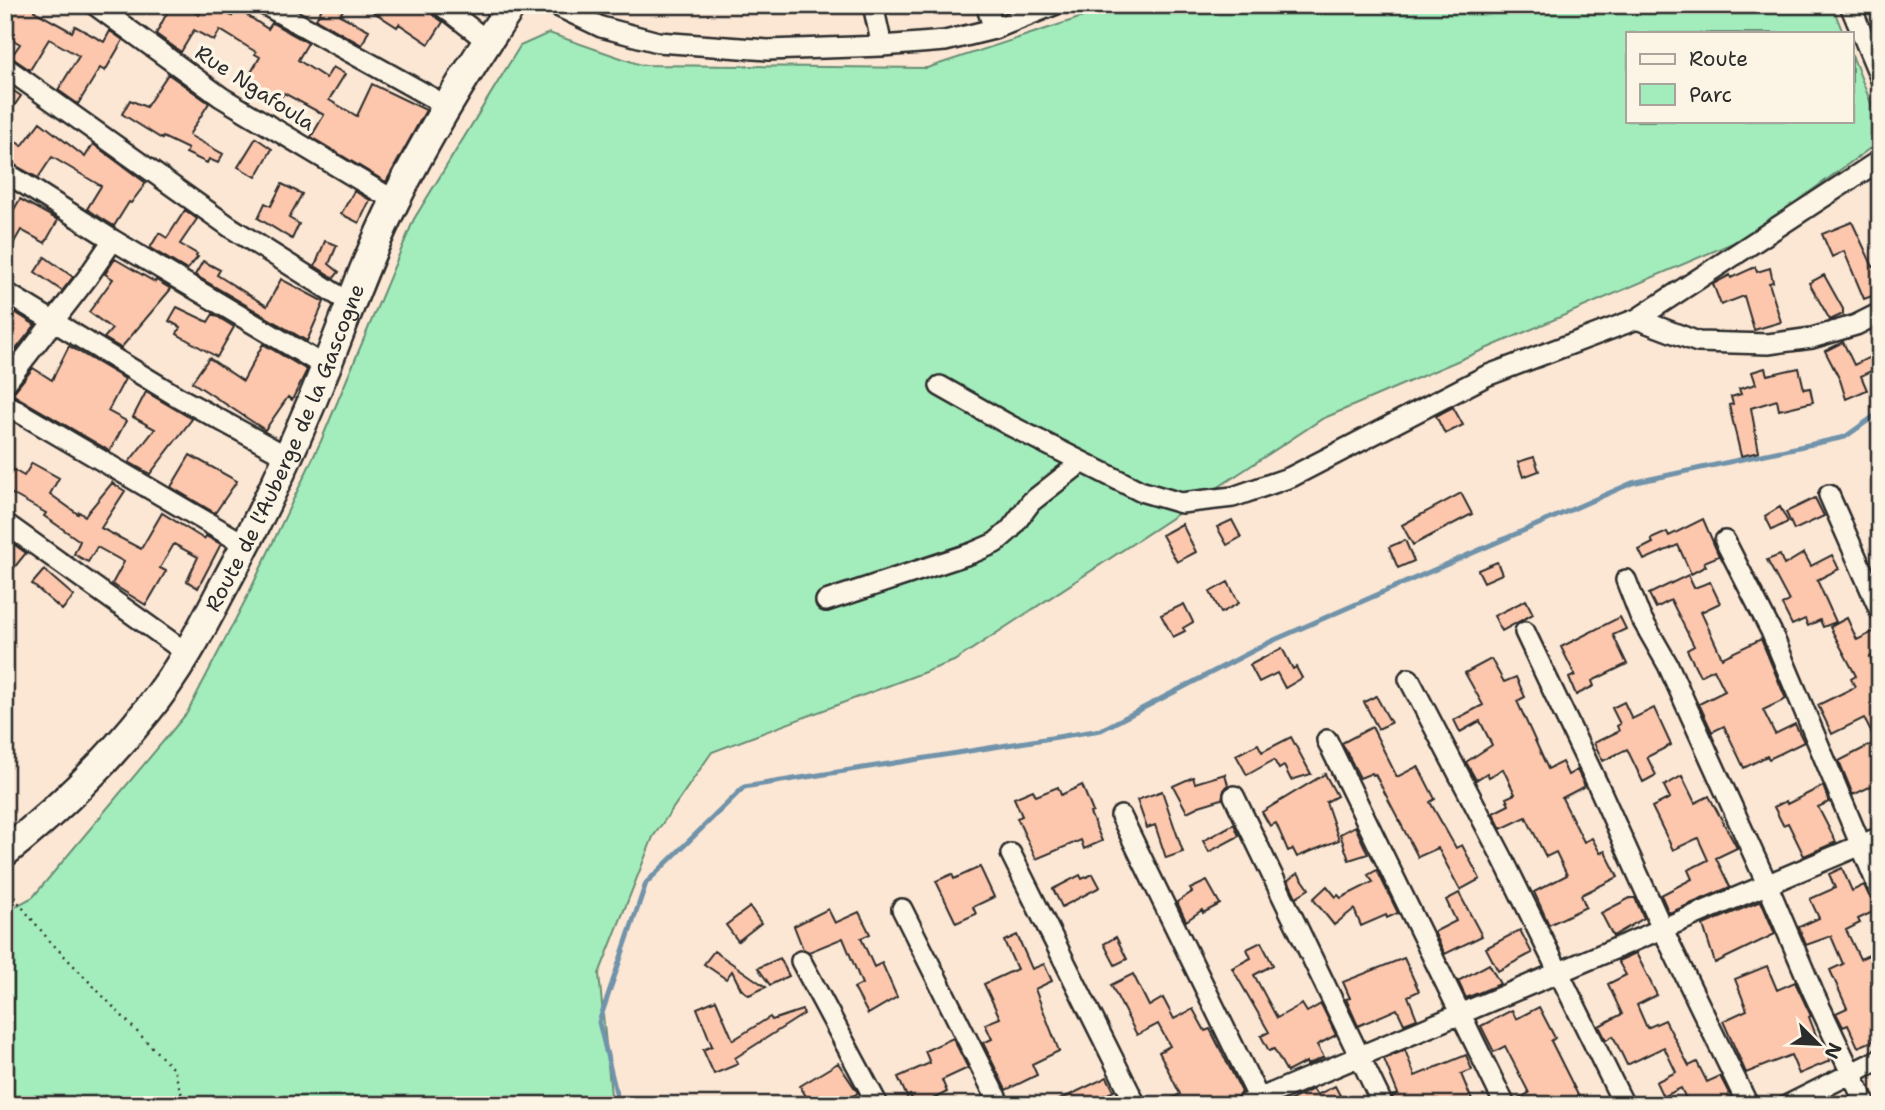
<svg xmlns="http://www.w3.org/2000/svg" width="1885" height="1110" font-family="'Shantell Sans',sans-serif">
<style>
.green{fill:#a3edbc;stroke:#678c74;stroke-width:2}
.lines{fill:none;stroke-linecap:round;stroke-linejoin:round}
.stream{stroke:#7193aa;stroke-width:5}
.building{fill:#fcc7ad;stroke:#2b2b2b;stroke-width:2}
.street-casing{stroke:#2b2b2b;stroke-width:24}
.secondary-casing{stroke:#2b2b2b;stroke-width:33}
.path{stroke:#2b2b2b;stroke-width:2.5;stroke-dasharray:2 5;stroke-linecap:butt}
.street{stroke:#fcf5e5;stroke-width:19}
.secondary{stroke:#fcf5e5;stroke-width:28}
.labels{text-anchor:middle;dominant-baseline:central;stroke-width:7;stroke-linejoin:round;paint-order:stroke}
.street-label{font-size:21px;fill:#2b2b2b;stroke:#fcf5e5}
</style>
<rect width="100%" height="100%" fill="#fce7d4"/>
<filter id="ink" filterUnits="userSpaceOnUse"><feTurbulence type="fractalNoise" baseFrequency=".0143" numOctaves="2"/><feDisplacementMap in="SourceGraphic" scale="14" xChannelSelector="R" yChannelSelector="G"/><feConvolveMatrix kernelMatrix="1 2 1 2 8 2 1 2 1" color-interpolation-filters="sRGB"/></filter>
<g filter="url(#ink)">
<path class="green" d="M1119,5H1832L1843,33H1628V121H1852V55L1880,126V141L1749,236L1322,419L954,661L712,752L653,837L599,974L612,1105H5V912L33,897L187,713L247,597L321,441L414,219L520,46L549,33L641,65L927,68Z"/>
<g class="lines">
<path class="stream" d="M619,1105L599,1022L646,883L744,787L1101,730L1272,641L1632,483L1845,437L1880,412"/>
</g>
<path class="building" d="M5,5H38L34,11L72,32L75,26L104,42L110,31L123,40L105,71L100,68L78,104L58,90L79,56L49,39L30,70L11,57L20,44L5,35Z
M171,5H181L199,15L205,5H212L232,16L236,8L268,29L272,23L308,43L298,60L326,78L333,67L345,74L329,100L357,116L372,84L426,110L386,182L311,137L324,115L284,93L278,103L245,83L260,57L255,54L256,52L220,30L214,41L194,30L181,52L156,34Z
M324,5H346L340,15L369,30L362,45L316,19Z
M363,5H420L443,22L429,44L399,24L397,27Z
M168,74L209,103L189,135L223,154L218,163L209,159L207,163L186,153L188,149L163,137L162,139L122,114L130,100L146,107Z
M5,85L21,96L5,119Z
M40,122L85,157L93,144L146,183L131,203L129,202L114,226L87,209L101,186L52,157L38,178L5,160V134L22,146Z
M256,138L272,149L256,177L238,167Z
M282,184L302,194L289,218L299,224L292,239L258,218L265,203L271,206Z
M354,191L370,200L359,223L341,214Z
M20,199L58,220L45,243L21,230L5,258V225Z
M185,210L197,219L180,244L197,254L196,256L198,257L187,270L150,248L159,233L167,238Z
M1852,222L1873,267L1880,264V293L1864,299L1844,251L1832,257L1822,234Z
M325,241L337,245L329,264L339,272L334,278L315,266Z
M45,257L73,277L62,291L35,272Z
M115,259L155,282L156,280L171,289L121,348L104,338L112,329L89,312L113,279L105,274Z
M203,261L220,270L217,275L267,306L281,279L324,302L307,341L195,275Z
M1755,267L1757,272L1770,268L1773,282L1769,283L1781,322L1754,330L1744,296L1721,305L1713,284L1730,275L1731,278Z
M1824,275L1843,309V314L1830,320L1809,283Z
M5,306L35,325L13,353L5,348Z
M177,307L208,322L213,314L234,327L217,357L177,334L180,327L169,321Z
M1843,342L1854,365L1870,357L1877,368L1861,376L1867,390L1846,399L1840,380L1825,351Z
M263,344L307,370L292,400L288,397L265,430L192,382L209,358L243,381Z
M69,346L125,379L108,411L126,421L110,451L12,394L33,368L52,380Z
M1765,368L1767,375L1799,368L1804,389L1810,388L1813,402L1779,410L1777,400L1751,408L1759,452L1741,456L1729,405L1733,404L1731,397L1741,394L1739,389L1756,384L1752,372Z
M146,392L192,419L150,474L129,462L155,429L133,417Z
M1453,407L1463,425L1445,434L1436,416Z
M190,455L237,481L215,513L171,487Z
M1534,457L1539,471L1523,477L1518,462Z
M32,463L59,478L50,494L78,514L79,512L85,516L112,483L125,491L101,528L141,549L162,513L204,539L206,536L221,544L198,588L187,581L198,557L174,544L160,568L166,571L146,605L112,584L124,562L97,547L88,562L74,554L80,541L44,516L46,513L5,490V465L24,476Z
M1461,493L1472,514L1413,545L1402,525Z
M1815,498L1824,516L1794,530L1786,512Z
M1780,507L1788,522L1772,530L1765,516Z
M1703,519L1719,556L1704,562L1706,566L1691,574L1678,545L1644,560L1639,550L1653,543L1651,539L1667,532L1669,536Z
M1232,520L1241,537L1227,545L1217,527Z
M1182,524L1196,552L1177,562L1162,535Z
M5,538L26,553L5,579Z
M1405,540L1414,561L1398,568L1389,547Z
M1804,553L1811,566L1832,555L1839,569L1817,580L1836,622L1823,627L1820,620L1808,626L1805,619L1792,625L1782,605L1789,601L1767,560L1780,555L1784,565Z
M1497,562L1502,574L1484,582L1478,570Z
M44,570L74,596L62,610L32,584Z
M1688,575L1694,588L1710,582L1720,603L1701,612L1722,658L1761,639L1786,699L1763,710L1775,734L1795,724L1804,742L1769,759L1767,756L1744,768L1724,726L1712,732L1699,704L1725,691L1714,669L1700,676L1687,650L1694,646L1671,600L1656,608L1649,594Z
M1228,582L1239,603L1221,613L1210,592Z
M1526,600L1533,614L1502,631L1494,616Z
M1184,604L1193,622L1183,628L1185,631L1173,637L1161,615Z
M1620,617L1626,629L1613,635L1627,664L1592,681L1594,686L1576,695L1569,678L1575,675L1561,647Z
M1847,618L1857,640L1875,631L1880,640V652L1870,657L1880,676V782L1853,795L1839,761L1876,742L1864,718L1832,734L1818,705L1855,687L1851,679L1856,676L1830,627Z
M1282,648L1293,669L1296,667L1302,678L1285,688L1277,673L1259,682L1250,665Z
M1491,659L1504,682L1516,677L1525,697L1517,701L1548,769L1562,762L1568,775L1577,770L1585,786L1562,798L1584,842L1592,838L1600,853L1605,851L1618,877L1581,895L1586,907L1549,925L1534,892L1567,875L1556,852L1546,857L1526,817L1501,829L1493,813L1509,805L1506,798L1515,794L1503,769L1489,777L1487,773L1476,780L1466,762L1492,745L1480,721L1460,732L1454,720L1483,705L1465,673Z
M1376,696L1391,723L1378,729L1364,702Z
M1624,702L1632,719L1654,708L1671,745L1647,757L1656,775L1643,782L1627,749L1603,761L1594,743L1619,731L1617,726L1620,724L1612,708Z
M1372,727L1397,777L1418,766L1435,799L1430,802L1456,848L1462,845L1480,879L1460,890L1438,848L1418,857L1375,774L1373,775L1372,773L1360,778L1342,743Z
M1291,737L1311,774L1291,780L1284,766L1279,769L1274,760L1247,775L1236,755L1258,744L1262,752Z
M1225,774L1228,785L1224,790L1222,799L1199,806L1187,812L1173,786L1193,777L1195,783Z
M1325,774L1337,796L1326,802L1339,840L1297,857L1293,849L1288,851L1276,823L1270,826L1262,812Z
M1682,776L1695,803L1709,796L1737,848L1716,858L1730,887L1669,913L1661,895L1692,879L1688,870L1708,860L1698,838L1673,850L1652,807L1670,798L1664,786Z
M1082,785L1093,812L1090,813L1102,841L1084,849L1081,840L1036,859L1017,818L1022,816L1014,798L1033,790L1036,796L1058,787L1061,795Z
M1823,786L1829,802L1818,807L1836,842L1804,856L1788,823L1783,825L1774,807L1786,801L1787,804Z
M1162,791L1183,852L1166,858L1155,825L1147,828L1137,800Z
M1234,824L1239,836L1209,852L1203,841Z
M1355,826L1368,854L1349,860L1340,834Z
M980,867L994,897L973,907L976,914L956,923L936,881L952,874L954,879Z
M1842,868L1852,891L1864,885L1869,896L1877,903L1879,909L1858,919L1860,923L1846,930L1860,959L1880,950V976L1870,981L1880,1002V1038L1858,1047L1848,1025L1843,1027L1836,1013L1847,1008L1830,970L1843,964L1831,936L1806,945L1799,927L1819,918L1810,899L1835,888L1829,874Z
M1377,870L1398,913L1387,918L1386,915L1361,926L1354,909L1334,925L1313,899L1327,886L1336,897L1338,895L1341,898L1373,882L1368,875Z
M1298,873L1309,889L1296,897L1288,880Z
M1093,874L1100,887L1062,907L1053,889L1080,875L1082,879Z
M1207,881L1220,904L1203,913L1202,910L1186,921L1177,902L1192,892L1190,889Z
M1459,893L1482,936L1445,954L1434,932L1456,921L1446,900Z
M1630,898H1635L1644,918L1613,936L1601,913Z
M1761,901L1775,934L1715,963L1703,925Z
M750,907L761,923L738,941L726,925Z
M828,909L835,923L859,912L870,934L861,938L874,967L882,963L897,997L868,1014L854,988L862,984L843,938L809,952L803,949L794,926Z
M1520,930L1532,953L1498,971L1486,948Z
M1017,935L1032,969L1044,964L1052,981L1035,989L1059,1051L1032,1064L1037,1075L1006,1090L983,1043L992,1039L985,1024L1000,1018L984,984L1017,969L1004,941Z
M1116,937L1127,959L1115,965L1104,944Z
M1261,942L1273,965L1254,975L1277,1018L1302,1004L1307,1012L1321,1004L1336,1035L1317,1045L1324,1057L1307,1065L1306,1062L1287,1072L1274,1049L1269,1051L1261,1036L1269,1032L1232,968L1251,958L1247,949Z
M714,951L766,987L749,995L741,989L732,971L726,979L704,964Z
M1636,953L1657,995L1637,1005L1647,1028L1665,1020L1689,1066L1697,1062L1707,1082L1720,1076L1732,1099L1728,1101L1729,1105H1689L1681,1088L1663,1097L1656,1082L1676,1072L1664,1047L1627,1065L1613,1036L1606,1040L1599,1026L1622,1014L1608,984L1626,975L1618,961Z
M780,958L789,976L770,985L758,968Z
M1404,958L1419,991L1408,996L1417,1019L1404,1024L1397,1009L1358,1026L1346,999L1350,998L1343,982Z
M1489,964L1500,984L1466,998L1458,981Z
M1767,966L1777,990L1795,982L1811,1016L1809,1017L1819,1043L1823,1041L1830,1061L1799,1074L1791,1055L1746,1073L1723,1021L1747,1010L1735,979Z
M1133,974L1149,1006L1163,998L1174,1019L1193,1009L1205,1031L1210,1029L1242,1092L1233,1101L1221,1105H1160L1180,1094L1159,1052L1170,1046L1158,1024L1137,1035L1111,985Z
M716,1000L733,1040L770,1017L772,1020L802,1010L804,1014L735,1058L738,1064L714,1074L703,1050L712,1046L697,1008Z
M1539,1007L1555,1038L1551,1041L1583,1105H1517L1516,1100L1529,1093L1505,1046L1494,1052L1481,1026L1512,1010L1516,1019Z
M953,1038L968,1068L942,1080L947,1092L931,1100L933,1105H915L910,1095L907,1097L898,1077L930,1063L925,1051Z
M1405,1050L1415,1076L1466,1055L1472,1070L1461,1074L1474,1105H1395L1392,1096L1398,1094L1384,1059Z
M838,1063L858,1093L837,1105H811L800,1086Z
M1107,1077L1114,1091L1084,1105H1049Z
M1335,1086L1345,1105H1281L1313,1089L1317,1095Z"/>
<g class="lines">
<g class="street-casing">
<path id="street" d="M95,5L221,97L395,201
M265,5L447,106
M441,5L487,41
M555,5L601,27L658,42L768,50L882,46L945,41L994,29L1054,5
M873,5L882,46
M986,5L994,29
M1850,5L1880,77
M5,67L230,227L350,303
M5,172L113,240L326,367
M5,292L178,397L288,457
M1637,319L1698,342L1768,344L1812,338L1856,325L1880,313
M5,384L87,278L113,240
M940,386L1009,425L1140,491L1181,503L1233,497L1291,477L1486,376L1637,319L1880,160
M5,404L246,545
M1829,495L1880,611
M5,523L188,654
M1725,541L1771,631L1880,891
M1626,580L1640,616L1668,665L1767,884L1813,992L1866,1105
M826,601L972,553L995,543L1010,530L1031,502L1082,462
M1525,632L1598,785L1662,928L1748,1105
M1409,679L1502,857L1624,1105
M1327,740L1505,1105
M1234,796L1383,1105
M1121,816L1262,1105
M1011,854L1136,1105
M902,909L1000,1105
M801,961L878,1105
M1244,1105L1880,837
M1788,1105L1880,1059"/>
</g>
<g class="secondary-casing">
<g id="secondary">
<path id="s1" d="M5,852C58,810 106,763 148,710C177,674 199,634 220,593C260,520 295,445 326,367C348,312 368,255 395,201C429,133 469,68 512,5"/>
</g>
</g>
<path class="path" d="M5,886L48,939L174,1070L185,1105"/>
<use href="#street" class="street"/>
<use href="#secondary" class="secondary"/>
</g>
</g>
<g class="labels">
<g class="street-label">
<text transform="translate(255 88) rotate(33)">Rue Ngafoula</text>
<text stroke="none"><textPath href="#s1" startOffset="499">Route de l'Auberge de la Gascogne</textPath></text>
</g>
</g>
<rect width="1885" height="1110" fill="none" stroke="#fcf5e5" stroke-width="28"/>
<rect x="14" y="14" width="1857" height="1082" fill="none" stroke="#2b2b2b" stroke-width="2.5" filter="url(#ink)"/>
<rect x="1626" y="32" width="228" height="91" fill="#fcf5e5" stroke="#a8a49b" stroke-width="2"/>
<rect x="1640" y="54" width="35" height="10" fill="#fcf5e5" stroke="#a8a49b" stroke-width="2"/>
<text x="1689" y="66" font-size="21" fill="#2b2b2b">Route</text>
<rect x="1640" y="84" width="35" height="21" fill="#a3edbc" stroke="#a8a49b" stroke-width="2"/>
<text x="1689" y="102" font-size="21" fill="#2b2b2b">Parc</text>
<g transform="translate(1818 1044) rotate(114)" stroke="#fcf5e5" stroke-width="5" paint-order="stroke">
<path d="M0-5L12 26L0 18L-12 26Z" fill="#2b2b2b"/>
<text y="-10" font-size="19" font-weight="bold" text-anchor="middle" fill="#2b2b2b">N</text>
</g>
</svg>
